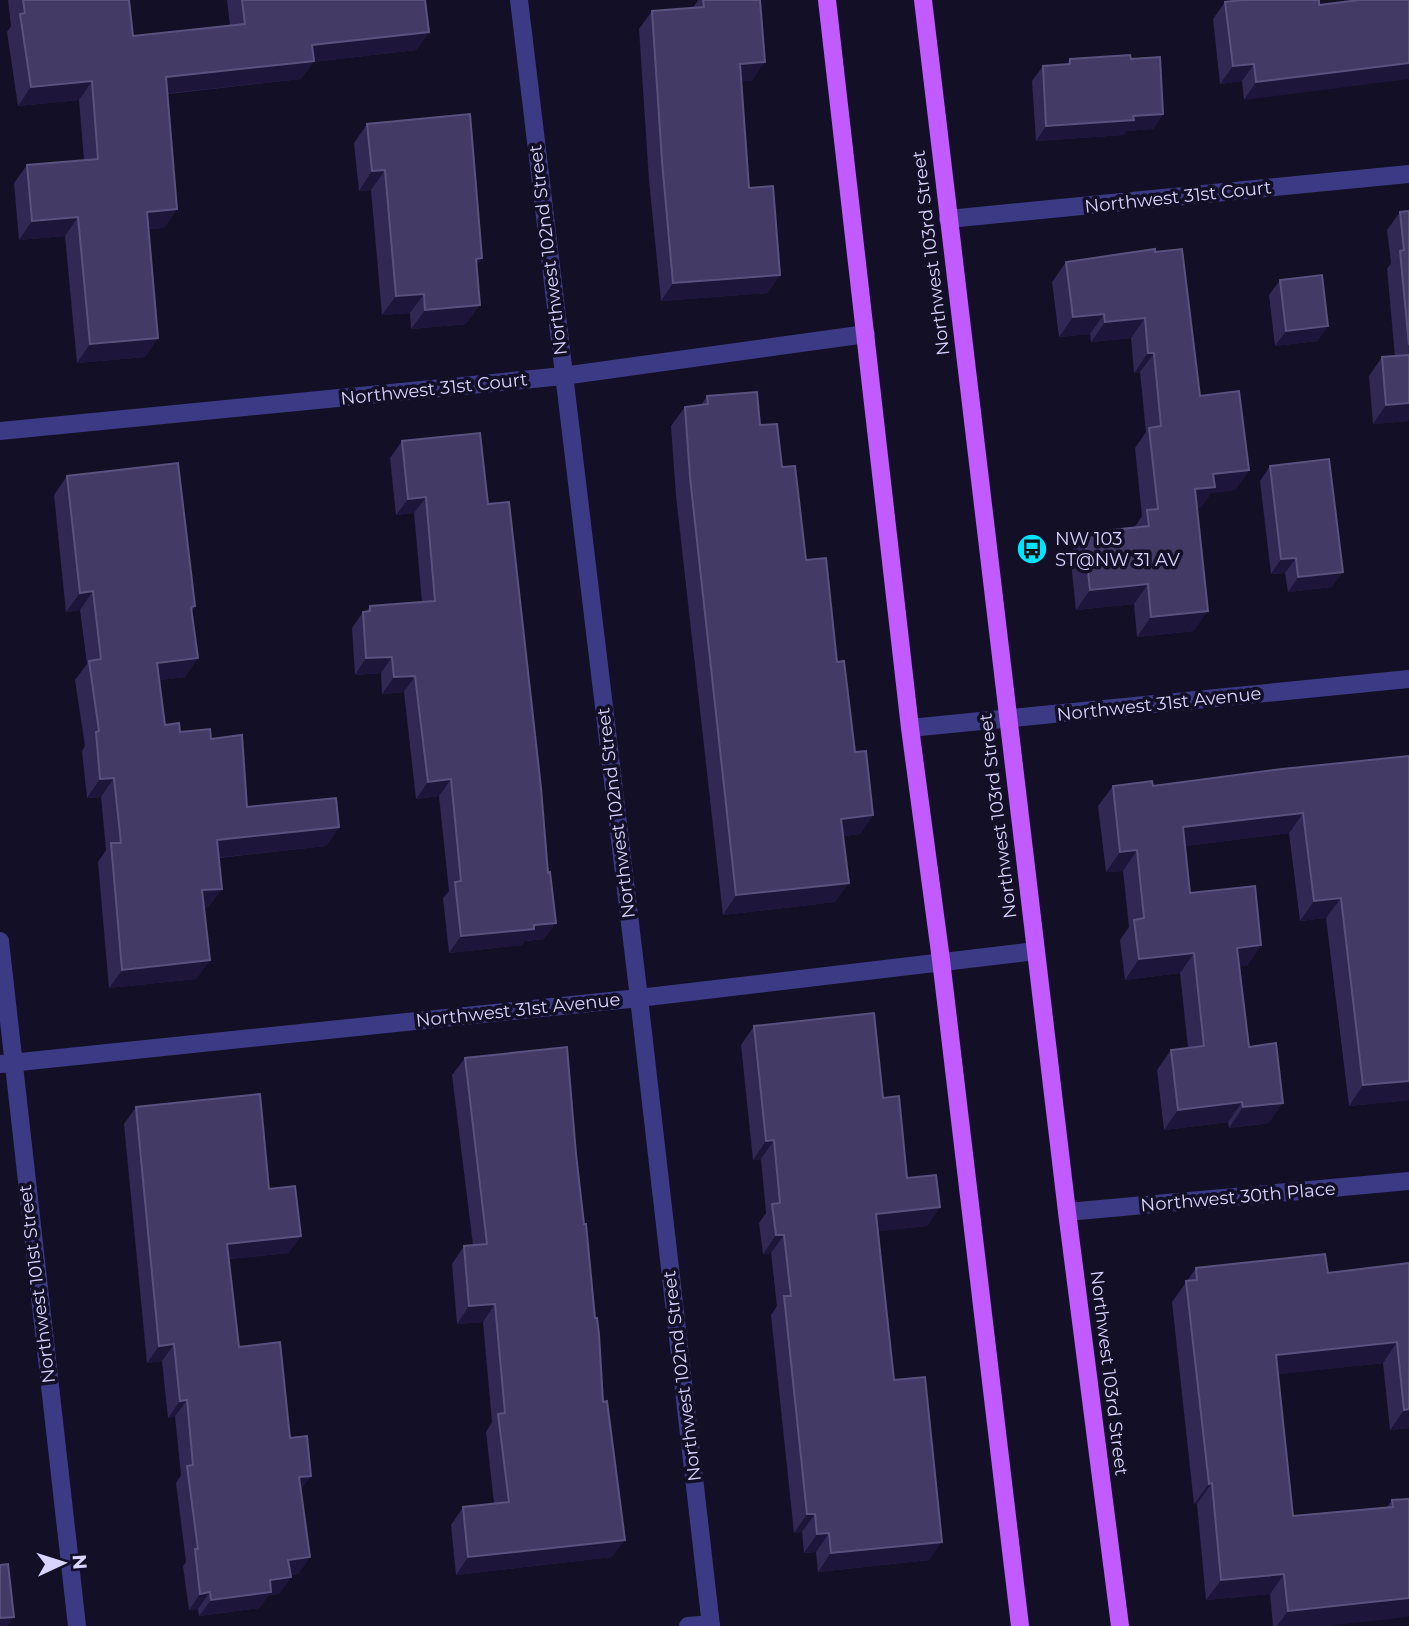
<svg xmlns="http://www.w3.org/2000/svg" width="1409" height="1626" font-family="Montserrat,sans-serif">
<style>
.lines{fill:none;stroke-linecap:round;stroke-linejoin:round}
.minor{stroke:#3d3a85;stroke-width:18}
.major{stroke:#c25bff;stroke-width:18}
.wall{fill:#312854}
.shaded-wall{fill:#1d163a}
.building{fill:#433a66;stroke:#5a527e;stroke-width:2}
.labels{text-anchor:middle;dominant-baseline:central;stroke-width:7;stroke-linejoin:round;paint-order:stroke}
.street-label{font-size:18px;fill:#d9d4ff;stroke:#130f26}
.poi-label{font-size:18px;fill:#d9d4ff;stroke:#130f26;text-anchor:start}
</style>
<rect width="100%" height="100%" fill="#130f26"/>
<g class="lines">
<path class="minor" d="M519,0L639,998L711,1626
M948,219L1409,174
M0,431L563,376L866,334
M910,728L1409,679
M0,941L77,1626
M0,1064L639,998L1036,951
M1067,1212L1409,1181
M688,1626L711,1624"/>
<path class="major" d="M827,0L910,728L941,960L1020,1626
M923,0L1067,1212L1120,1626"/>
</g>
<path class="wall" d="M8,0H129L133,36L230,26L227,0H425L429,32L416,50L313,62L301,79L168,94L177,209L164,228L148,229L158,338L145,357L77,363L65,236L19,240L14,183L27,165L84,160L79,100L18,106L7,32L11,26Z
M698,0H760L752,81H742L749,188L780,275L767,293L661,301L649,180L639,29L652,11L693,8Z
M1225,2L1319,5L1244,100L1242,81L1220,84L1213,19Z
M1070,59H1131L1163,114L1153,129L1126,131L1123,135L1036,141L1032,81L1043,66L1066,65Z
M367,124L482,258L476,267L466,324L411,329L410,313L382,315L371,190L359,191L354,143Z
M1409,211V421L1373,424L1369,376L1382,357L1395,356L1387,269L1391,263L1387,230L1400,212Z
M1155,252L1200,396L1249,470L1235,490L1211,493L1201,507L1197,508L1194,631L1137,637L1134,604L1076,610L1070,553L1084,533L1134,528L1142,516L1135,448L1146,432L1140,372L1134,373L1131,338L1091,342L1090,334L1059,337L1052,282L1066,262Z
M1280,280L1328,326L1317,341L1275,346L1269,295Z
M707,396L760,425L782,467L806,560L837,662L855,752L873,815L860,834L843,836L835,902L723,915L676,496L671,426L685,407L701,405Z
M402,441L488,504L544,939L525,941L522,945L449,953L443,898L449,891L439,796L416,799L404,692L382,694L381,673L355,675L352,628L363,612H366L370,606L422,602L414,513L396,515L390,458Z
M1270,466L1332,587L1288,592L1285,573L1271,574L1260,481Z
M67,476L195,606L192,611L198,658L185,677L159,680L165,725L180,732L211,739L247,807L339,827L326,846L219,858L222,889L208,907L204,908L210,960L196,979L109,988L98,862L106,850L101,797L87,798L82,751L85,746L75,680L87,664L80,610L66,612L54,495Z
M1409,756V1100L1349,1106L1326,918L1300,921L1289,833L1185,846L1190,893L1261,945L1247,966H1239L1249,1047L1269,1123L1229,1128L1228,1122L1164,1130L1157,1070L1171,1050L1188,1048L1180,973L1125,980L1120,940L1129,927L1123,871L1106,872L1098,806L1113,786H1153Z
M754,1026L883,1098L907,1178L940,1207L927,1226L878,1231L894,1380L929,1560L818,1572L816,1552L804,1553L802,1532L794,1533L771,1315L777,1306L771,1253L763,1254L759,1223L766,1213L761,1159L753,1160L741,1045Z
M465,1058L612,1557L456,1575L451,1525L463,1507L494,1503L486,1432L492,1422L483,1322L457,1324L452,1264L464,1246L473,1245L452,1075Z
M136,1107L269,1189L289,1253L229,1259L239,1347L311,1476L300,1490L310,1557L298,1574L290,1575L291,1577L279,1594L269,1595L259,1608L199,1616L198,1609L189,1610L183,1566L186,1562L176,1483L181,1475L175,1416L168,1418L162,1361L147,1363L124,1124Z
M1409,1263V1428L1390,1430L1383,1363L1278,1374L1293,1516L1387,1507L1392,1500L1409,1499L1326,1626H1273L1270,1594L1206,1600L1197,1504H1194L1172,1302L1196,1268L1328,1273Z"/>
<path class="shaded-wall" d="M429,32L416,50L313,62L301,79L153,95L166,77L312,45Z
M765,62L752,81L728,82L740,64Z
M1409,63V79L1244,100L1256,82Z
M1254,64L1242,81L1220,84L1233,66Z
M92,81L79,100L18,106L31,87Z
M1163,114L1153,129L1126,131L1123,135L1036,141L1046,126L1133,116Z
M385,170L371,190L359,191L372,171Z
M177,209L164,228L134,230L147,212Z
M78,217L65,236L19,240L32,221Z
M482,258L469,277L476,259Z
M780,275L767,293L661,301L673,283Z
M424,294L410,313L382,315L396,296Z
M480,305L466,324L411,329L425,310Z
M1104,314L1090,334L1059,337L1073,317Z
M1145,318L1131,338L1091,342L1105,322Z
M1328,326L1317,341L1275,346L1286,331Z
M158,338L145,357L77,363L90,344Z
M1148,353H1154L1140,372L1134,373Z
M1409,403V421L1373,424L1386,405Z
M1249,470L1235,490L1211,493L1201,507L1181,509L1195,489L1213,474Z
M426,497L414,513L396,515L408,499Z
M1296,558L1285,573L1271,574L1281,559Z
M1343,572L1332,587L1288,592L1298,577Z
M1148,584L1134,604L1076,610L1090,590Z
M93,591L80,610L66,612L80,593Z
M1208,611L1194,631L1137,637L1151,617Z
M392,657L381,673L355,675L366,658Z
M198,658L185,677L144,682L157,663Z
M415,676L404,692L382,694L394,677Z
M114,778L101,797L87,798L100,779Z
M451,779L439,796L416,799L428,782Z
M1303,813L1289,833L1169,848L1183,827Z
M873,815L860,834L828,838L841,819Z
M339,827L326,846L204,859L217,840Z
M1137,850L1123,871L1106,872L1120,852Z
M849,883L835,902L723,915L736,895Z
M222,889L208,907L189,909L202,890Z
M1341,898L1326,918L1300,921L1314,901Z
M556,923L544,939L525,941L522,945L449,953L461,936L534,925Z
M1261,945L1247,966L1223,968L1237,948Z
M1194,953L1180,973L1125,980L1139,959Z
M210,960L196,979L109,988L122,970Z
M1409,1081V1100L1349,1106L1363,1085Z
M1242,1102L1228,1122L1164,1130L1178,1110Z
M1283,1103L1269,1123L1229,1128L1243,1107Z
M774,1140L761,1159L753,1160L766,1141Z
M940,1207L927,1226L863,1233L876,1214Z
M776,1235H784L771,1253L763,1254Z
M301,1236L289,1253L216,1260L227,1244Z
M495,1304L483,1322L457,1324L469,1306Z
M1397,1342L1383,1363L1262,1376L1276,1355Z
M174,1344L162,1361L147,1363L159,1346Z
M187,1400L175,1416L168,1418L180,1401Z
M1409,1409V1428L1390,1430L1404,1410Z
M311,1476L299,1492V1477Z
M1212,1483L1197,1504H1194L1209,1484Z
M807,1514H815L802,1532L794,1533Z
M829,1533L816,1552L804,1553L817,1534Z
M625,1540L612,1557L456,1575L468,1557Z
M942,1542L929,1560L818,1572L831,1553Z
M310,1557L298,1574L276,1577L288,1560Z
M1284,1574L1270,1594L1206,1600L1221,1580Z
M291,1577L279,1594L269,1595L259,1608L199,1616L211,1600L270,1580Z
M210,1592L198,1609L189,1610L200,1594Z
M1409,1598V1617L1326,1626H1277L1288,1611Z
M14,1617L8,1626H0V1618Z"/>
<path class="building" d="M23,0H129L133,36L245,24L242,0H425L429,32L312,45L314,61L166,77L177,209L147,212L158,338L90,344L78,217L32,221L27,165L98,159L92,81L31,87L20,14L25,13Z
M703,0H760L765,62L740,64L749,188L773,186L780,275L673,283L662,161L652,11L704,7Z
M1242,0H1319V5L1359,0H1409V63L1256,82L1254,64L1233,66L1225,2Z
M1130,55L1131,59L1160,57L1163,114L1133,116L1134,120L1046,126L1043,66L1070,64V59Z
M470,114L482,258L476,259L480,305L425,310L424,294L396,296L385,170L372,171L367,124Z
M1409,211V345L1400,251L1404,250L1400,212Z
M1155,249V252L1182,249L1200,396L1239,391L1249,470L1213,474L1215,487L1195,489L1208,611L1151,617L1148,584L1090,590L1084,533L1149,526L1147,510L1158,509L1149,428L1161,426L1154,353H1148L1145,318L1105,322L1104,314L1073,317L1066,262Z
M1322,275L1328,326L1286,331L1280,280Z
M1409,355V403L1386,405L1382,357Z
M757,392L760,425L777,424L782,467L795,466L806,560L826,558L837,662L844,661L855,752L866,751L873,815L841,819L849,883L736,895L690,477L685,407L708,404L707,396Z
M480,433L488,504L509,502L541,788L548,873L550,872L556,923L534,925V929L461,936L455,882L461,881L451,779L428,782L415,676L394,677L392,657L366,658L363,612L370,611V606L435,601L426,497L408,499L402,441Z
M1329,459L1343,572L1298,577L1296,558L1281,559L1270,466Z
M178,463L195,606L191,607L198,658L157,663L165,725L179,723L180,732L210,729L211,739L242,735L247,807L336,798L339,827L217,840L222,889L202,890L210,960L122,970L111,843H121L114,778L100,779L96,732L99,731L89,661L101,659L93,591L80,593L67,476Z
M1409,756V1081L1363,1085L1341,898L1314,901L1303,813L1183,827L1190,893L1255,886L1261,945L1237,948L1249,1047L1276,1043L1283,1103L1243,1107L1242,1102L1178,1110L1171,1050L1204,1046L1194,953L1139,959L1134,920L1144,918L1137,850L1120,852L1113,786L1152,781L1153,786L1282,769Z
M874,1013L883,1098L899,1096L907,1178L936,1175L940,1207L876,1214L894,1380L925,1377L942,1542L831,1553L829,1533L817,1534L815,1514H807L784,1296H791L784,1235H776L772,1204L780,1203L774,1140L766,1141L754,1026Z
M567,1047L576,1154L584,1224H586L595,1318H597L599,1334L603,1402L607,1401L625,1540L468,1557L463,1507L509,1502L498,1414L505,1413L495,1304L469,1306L464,1246L487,1244L465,1058Z
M260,1094L269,1189L295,1186L301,1236L227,1244L239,1347L280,1342L290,1438L307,1436L311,1476L299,1477L310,1557L288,1560L291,1577L270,1580L271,1592L211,1600L210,1592L200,1594L195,1549H198L187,1466L193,1465L187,1400L180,1401L174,1344L159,1346L136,1107Z
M1325,1254L1328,1273L1409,1263V1409L1404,1410L1397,1342L1276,1355L1293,1516L1393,1507L1392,1500L1409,1499V1598L1288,1611L1284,1574L1221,1580L1212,1483L1209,1484L1186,1281L1197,1280L1196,1268Z
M8,1564L14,1617L0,1618V1565Z"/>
<defs>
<g id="bus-disc" transform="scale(1.575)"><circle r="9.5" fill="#00e5ff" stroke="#130f26"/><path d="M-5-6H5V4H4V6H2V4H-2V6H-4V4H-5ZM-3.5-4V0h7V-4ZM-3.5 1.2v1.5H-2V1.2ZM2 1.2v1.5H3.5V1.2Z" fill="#111"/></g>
</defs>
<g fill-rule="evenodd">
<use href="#bus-disc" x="1032" y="549"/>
</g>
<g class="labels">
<g class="street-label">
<text transform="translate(1178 197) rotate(-6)">Northwest 31st Court</text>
<text transform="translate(548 250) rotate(-97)">Northwest 102nd Street</text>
<text transform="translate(931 253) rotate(-97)">Northwest 103rd Street</text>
<text transform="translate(434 389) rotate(-6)">Northwest 31st Court</text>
<text transform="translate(1159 704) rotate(-6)">Northwest 31st Avenue</text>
<text transform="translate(616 813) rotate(-97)">Northwest 102nd Street</text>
<text transform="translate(998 816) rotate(-97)">Northwest 103rd Street</text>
<text transform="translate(518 1010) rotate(-6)">Northwest 31st Avenue</text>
<text transform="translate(1238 1197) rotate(-5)">Northwest 30th Place</text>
<text transform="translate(37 1284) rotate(-97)">Northwest 101st Street</text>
<text transform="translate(1109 1373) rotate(83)">Northwest 103rd Street</text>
<text transform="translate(682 1376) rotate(-97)">Northwest 102nd Street</text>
</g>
<g class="poi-label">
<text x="1055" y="539">NW 103<tspan x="1055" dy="21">ST@NW 31 AV</tspan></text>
</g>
</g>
<g transform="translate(63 1563) rotate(86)" stroke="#130f26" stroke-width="5" paint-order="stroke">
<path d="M0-5L12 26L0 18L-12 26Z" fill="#d9d4ff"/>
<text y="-10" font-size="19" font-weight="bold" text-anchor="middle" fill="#d9d4ff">N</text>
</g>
</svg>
